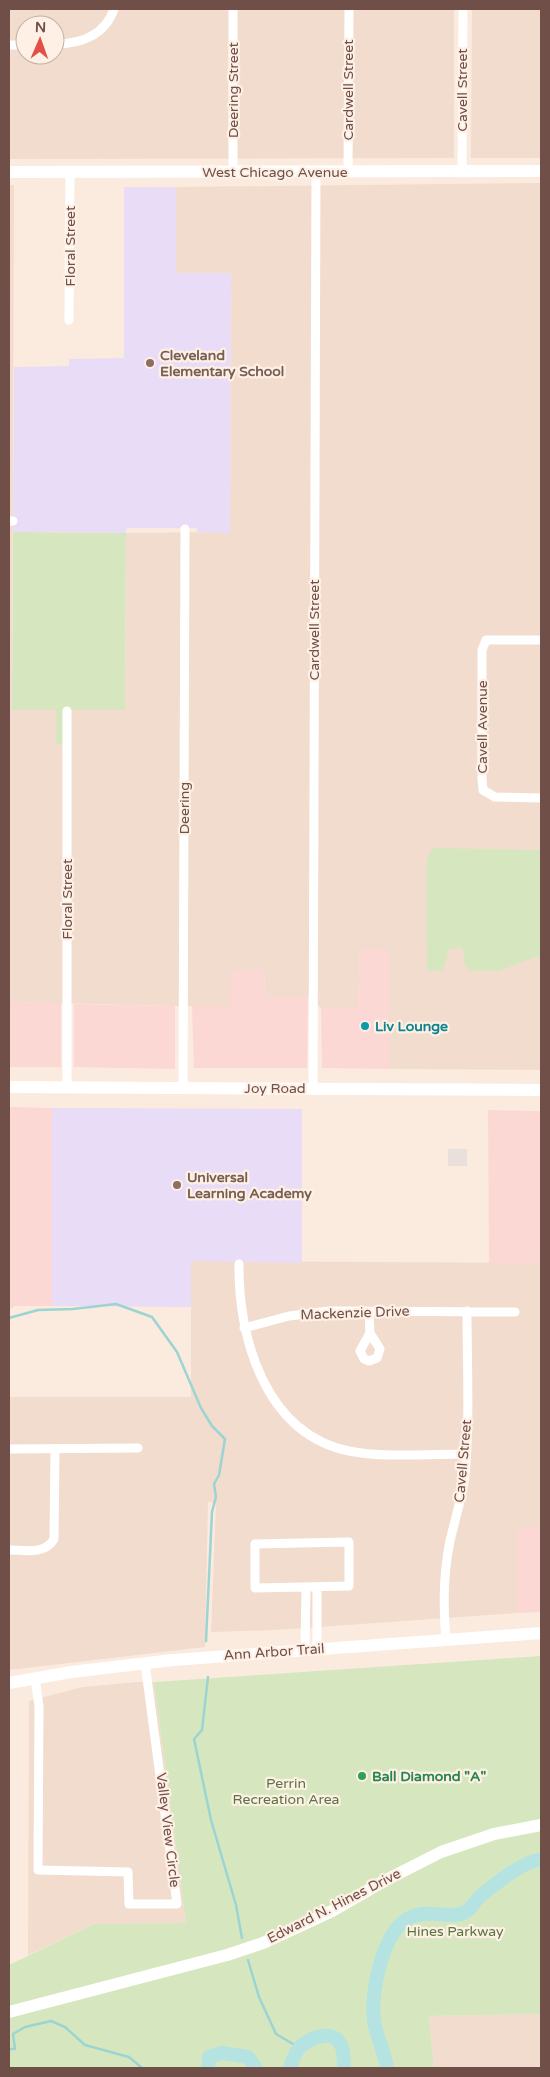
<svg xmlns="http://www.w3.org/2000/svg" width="550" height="2077" font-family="'Varela Round',sans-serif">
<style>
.residential{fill:#f2dcce;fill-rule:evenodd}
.commercial{fill:#fbd8d3}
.industrial{fill:#e9dfdb}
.education{fill:#e8dcf7}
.green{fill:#d6e7bf}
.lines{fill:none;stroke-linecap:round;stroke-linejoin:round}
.stream{stroke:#9cd4d3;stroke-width:2.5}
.river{stroke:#b5e3e2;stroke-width:14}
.street{stroke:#fff;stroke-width:9}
.secondary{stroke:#fff;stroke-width:12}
.education-dot{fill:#8d6e63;stroke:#fef0e5;stroke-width:2}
.culture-dot{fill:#0f9aa8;stroke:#fef0e5;stroke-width:2}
.leisure-dot{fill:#2e9e5b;stroke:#fef0e5;stroke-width:2}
.labels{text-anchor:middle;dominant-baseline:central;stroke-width:4.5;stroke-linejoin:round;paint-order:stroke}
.street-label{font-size:14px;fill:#704f48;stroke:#fef0e5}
.education-label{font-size:14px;font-weight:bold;fill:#785e54;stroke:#fef0e5;text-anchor:start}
.culture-label{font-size:14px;font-weight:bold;fill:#0d838f;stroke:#fef0e5;text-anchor:start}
.leisure-label{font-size:14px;font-weight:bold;fill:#27864d;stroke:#fef0e5;text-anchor:start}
.park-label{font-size:14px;fill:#597641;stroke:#fef0e5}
</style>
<rect width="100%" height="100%" fill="#fbebdf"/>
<path class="residential" d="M9,9H454V158L9,159ZM25,25H55V55H25Z
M472,9H541V158H471Z
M541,183V1070L389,1069V949H360L358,1008H321L308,997H265L264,969L230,1006H175L9,1002V185H14L12,710H125L126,533L230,532L231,273H176V187Z
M191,1261L541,1263V1527H517V1613L276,1630L211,1632L216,1503L208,1502L205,1647L9,1670V1397H191Z
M137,1682H154L186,1923L94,1924L28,1955L29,1701L83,1687Z
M541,2014V2068H434L429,2016Z"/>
<path class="commercial" d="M360,948L389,949V1069L322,1068L321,1008H358Z
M264,969L265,997H308L307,1068H194L192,1006H230L231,971Z
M9,1002L61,1003V1067H9Z
M74,1004L175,1006V1069L74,1067Z
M9,1107L52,1108V1306H15L9,1310Z
M488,1110L541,1111V1263H489Z
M517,1527H541V1612L517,1613Z"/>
<path class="industrial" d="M448,1149H467V1166H448Z"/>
<path class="education" d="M124,187H176V273H231L230,533L197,532V528H127L126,533L13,532L14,367L69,366V359L124,358Z
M52,1108L302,1109V1263L191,1261V1307L52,1306Z"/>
<path class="green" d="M13,532L126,533L125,710H67L66,744H56V710H12Z
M435,848L541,850V957H535L499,971H470L463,963L464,953L462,948L449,949L443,971H427L426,867L429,853Z
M541,1656V2014L429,2016L434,2068H9V1965L94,1924L186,1923L154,1682Z"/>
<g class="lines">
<path class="stream" d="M9,1318L38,1310L73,1309L116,1304L152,1317L177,1352L201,1408L212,1426L225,1439L219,1475L214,1484L216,1497L212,1512L206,1641
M208,1677L202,1730L194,1739L211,1820L236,1905L242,1938
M248,1960L259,1997L276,2034L300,2048
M9,2049H15L13,2034L25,2027L51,2021L65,2027L85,2045L129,2057L142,2068"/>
<path class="river" d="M208,2068L209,2057L222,2053L248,2057L256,2068
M290,2068C292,2062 295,2052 300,2047C310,2038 333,2028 341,2045C345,2052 343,2060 344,2068
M387,2068C385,2052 376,2037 374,2020C370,1992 383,1929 411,1917C431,1908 451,1921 467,1911C473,1906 477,1898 483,1894C499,1881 521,1863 541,1859"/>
<path class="street" d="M55,44C81,44 105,35 114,9
M9,45H25
M348,171L349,9
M462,171L463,9
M233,172V9
M69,320L70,172
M9,521H13
M541,640H486L482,650V779L483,790L495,797L541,798
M67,711V1087
M183,1088L185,529
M313,1089L316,171
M239,1264C238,1337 265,1434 349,1451C382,1458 431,1454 466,1454
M369,1312L370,1333L360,1351L364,1359L369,1361L377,1358L380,1349L370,1333
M244,1328L289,1316L330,1311L515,1312
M9,1449L138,1448
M349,1542V1586L255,1588V1544Z
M9,1550C25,1550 45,1555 54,1539L55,1449
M317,1587V1649
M446,1640C443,1607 443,1574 450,1541C455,1519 462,1498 465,1475C470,1421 467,1365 467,1311
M305,1650L306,1587
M35,1678L39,1706L38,1870L128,1872L129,1904H177L145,1663"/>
<path class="secondary" d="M9,172L541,171
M9,1087L541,1090
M9,1683L71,1672L173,1660L541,1633
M9,2012L227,1955L263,1943L332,1911L384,1881L441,1852L494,1834L541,1825"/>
</g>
<g class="education-dot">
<circle cx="150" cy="363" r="5"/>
<circle cx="177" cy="1185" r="5"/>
</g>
<circle class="culture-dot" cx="365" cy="1026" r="5"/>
<circle class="leisure-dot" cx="362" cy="1776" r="5"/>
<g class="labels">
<g class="street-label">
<text transform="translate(233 90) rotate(-90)">Deering Street</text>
<text transform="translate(348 90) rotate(-90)">Cardwell Street</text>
<text transform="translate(462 90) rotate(-90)">Cavell Street</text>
<text x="275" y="172">West Chicago Avenue</text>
<text transform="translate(70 246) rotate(-90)">Floral Street</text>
<text transform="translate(314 630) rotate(-90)">Cardwell Street</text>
<text transform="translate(482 727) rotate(-90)">Cavell Avenue</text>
<text transform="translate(184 808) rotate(-90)">Deering</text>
<text transform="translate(67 899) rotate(-90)">Floral Street</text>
<text x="275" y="1088">Joy Road</text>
<text transform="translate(355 1313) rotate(-2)">Mackenzie Drive</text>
<text transform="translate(463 1461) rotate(-85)">Cavell Street</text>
<text transform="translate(274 1652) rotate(-4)">Ann Arbor Trail</text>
<text transform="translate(168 1830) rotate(83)">Valley View Circle</text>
<text transform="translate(334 1906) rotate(-27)">Edward N. Hines Drive</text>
</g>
<g class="education-label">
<text x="160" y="355">Cleveland<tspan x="160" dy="16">Elementary School</tspan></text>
<text x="187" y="1177">Universal<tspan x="187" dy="16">Learning Academy</tspan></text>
</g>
<g class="culture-label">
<text x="375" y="1026">Liv Lounge</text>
</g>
<g class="leisure-label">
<text x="372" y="1776">Ball Diamond "A"</text>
</g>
<g class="park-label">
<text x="286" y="1783">Perrin<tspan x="286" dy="16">Recreation Area</tspan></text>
<text x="455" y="1931">Hines Parkway</text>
</g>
</g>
<rect width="550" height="2077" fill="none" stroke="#704f48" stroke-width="20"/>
<g transform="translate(40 40) rotate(2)"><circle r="24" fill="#fef0e5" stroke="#c5b0a6"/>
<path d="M0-4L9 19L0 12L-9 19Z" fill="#e24f47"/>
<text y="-8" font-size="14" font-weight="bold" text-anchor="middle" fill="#704f48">N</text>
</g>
</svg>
